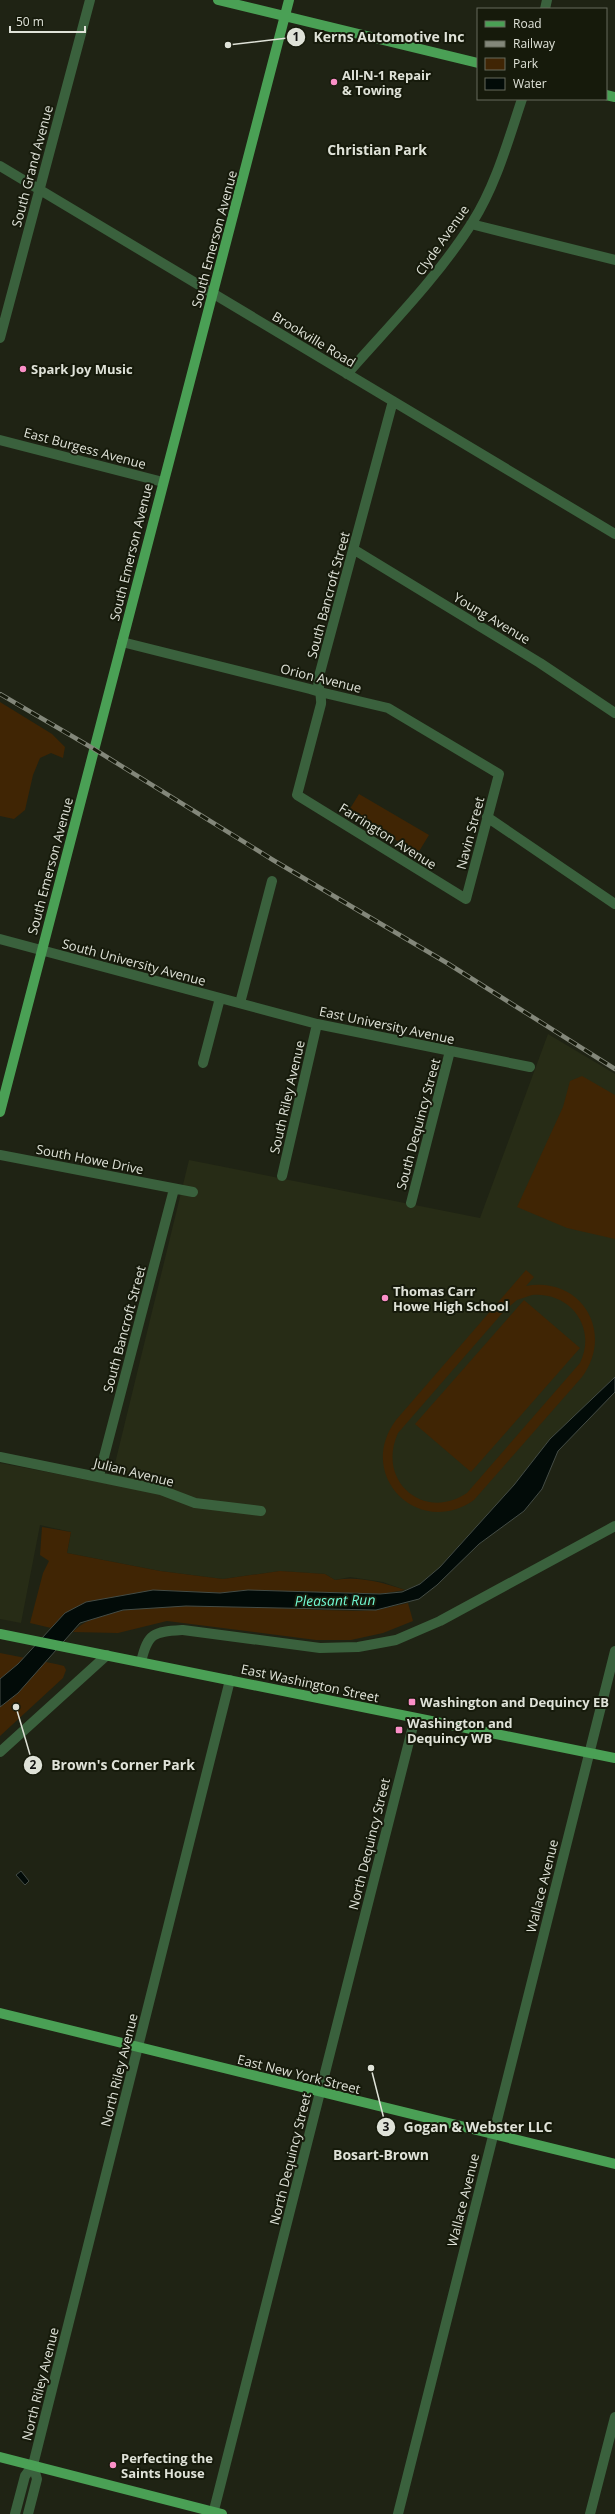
<svg xmlns="http://www.w3.org/2000/svg" width="615" height="2514" font-family="'Open Sans',sans-serif">
<style>
.built{fill:#272c16}
.green{fill:#402504;fill-rule:evenodd}
.water{fill:#020b08;stroke:#444c46}
.lines{fill:none;stroke-linecap:round;stroke-linejoin:round}
.minor{stroke:#3a613d;stroke-width:10}
.major{stroke:#4aa055;stroke-width:10}
.rail-casing{stroke:#83877a;stroke-width:4.5}
.rail{stroke:#161a0b;stroke-width:3;stroke-dasharray:9;stroke-linecap:butt}
.poi-dot{fill:#fa8fc7;stroke:#161a0b;stroke-width:1.5}
.labels{text-anchor:middle;dominant-baseline:central;stroke-width:4;stroke-linejoin:round;paint-order:stroke}
.poi-label{font-size:13px;font-weight:bold;fill:#dfe2d8;stroke:#161a0b;text-anchor:start}
.street-label{font-size:13px;fill:#dfe2d8;stroke:#161a0b}
.neighbourhood-label{font-size:14px;font-weight:bold;fill:#dfe2d8;stroke:#161a0b}
.water-label{font-size:14px;font-style:italic;fill:#70f9d3;stroke:#161a0b}
.leader{fill:none;stroke:#dfe2d8;stroke-width:1.5}
.callout-dot{fill:#dfe2d8;stroke:#161a0b;stroke-width:1.5}
.mark-label{font-size:12px;text-anchor:middle;font-weight:bold;fill:#111}
.callout-label{font-size:14px;text-anchor:middle;font-weight:bold;fill:#dfe2d8;stroke:#161a0b;stroke-width:4;stroke-linejoin:round;paint-order:stroke}
</style>
<rect width="100%" height="100%" fill="#1f2314"/>
<path class="built" d="M548,1034L615,1074V1377L550,1439L514,1485L440,1567L420,1584L405,1590L383,1582L350,1577L335,1580L325,1574L280,1571L223,1579L160,1571L67,1553L71,1532L40,1525L21,1623L0,1619V1463L110,1484L189,1160L480,1218Z"/>
<path class="green" d="M0,702L52,734L65,747L63,758L51,753L40,758L33,775L25,810L14,819L0,816Z
M359,794L429,835L418,853L348,812Z
M582,1076L615,1095V1239L567,1228L517,1207L563,1107L570,1081Z
M526,1270L534,1277L526,1286C581,1276 615,1332 582,1377L474,1500C418,1539 355,1475 396,1420ZM532,1295C571,1292 597,1328 580,1363L467,1493C424,1522 376,1481 398,1433L505,1310L517,1300Z
M524,1300L580,1348L471,1472L415,1424Z
M42,1527L71,1532L67,1553L160,1571L223,1579L280,1571L325,1574L335,1580C359,1576 382,1582 405,1590L380,1594L248,1590L220,1593L153,1590L65,1613L51,1628L30,1623L43,1573L49,1561L40,1555Z
M408,1603L413,1621L383,1633L351,1640H316L167,1621L118,1633L73,1632C115,1585 310,1616 376,1610C387,1608 398,1605 408,1603Z
M0,1653L56,1664L64,1666L66,1670L63,1678L0,1736Z"/>
<path class="water" d="M615,1377V1392L558,1451L542,1489L524,1511L479,1544L437,1585L419,1599L376,1610L186,1606L123,1610L80,1623L18,1693L0,1707V1679L18,1664L65,1613L86,1602L153,1590L220,1593L248,1590L380,1594L402,1592L420,1584L440,1567L514,1485L550,1439Z
M21,1871L29,1881L25,1885L16,1875Z"/>
<g class="lines">
<path class="minor" d="M545,9L547,0
M0,166L615,534
M471,224L615,260
M0,338L90,0
M347,374C390,325 437,278 472,223C496,185 508,141 522,99
M0,440L163,482
M353,549L540,663L615,713
M122,642L310,689L320,692L388,708L499,774L466,899L297,795L321,704C322,695 318,689 318,680L393,401
M487,817L615,904
M0,939L317,1024L530,1067
M240,1003L272,881
M203,1063L220,998
M0,1155L193,1192
M282,1176L317,1024
M411,1203L450,1051
M0,1457L161,1490L195,1503L261,1511
M99,1476L174,1189
M141,1662C148,1632 154,1632 183,1630L320,1648L358,1647L396,1640L440,1621L615,1526
M0,1752L107,1655
M15,2514L25,2476L33,2465L230,1680
M28,2514L37,2479L33,2465
M213,2514L415,1718
M398,2514L615,1651
M590,2514L615,2417"/>
<path class="major" d="M218,0L478,63
M606,95L615,97
M0,1112L289,0
M0,1634L615,1758
M0,2013L615,2164
M0,2457L222,2514"/>
<g class="rail-casing">
<path id="rail" d="M0,694L94,749L273,860L447,963L615,1069"/>
</g>
<use href="#rail" class="rail"/>
</g>
<g class="poi-dot">
<circle cx="334" cy="82" r="4"/>
<circle cx="23" cy="369" r="4"/>
<circle cx="385" cy="1298" r="4"/>
<rect x="408" y="1698" width="8" height="8" rx="2"/>
<rect x="395" y="1726" width="8" height="8" rx="2"/>
<circle cx="113" cy="2465" r="4"/>
</g>
<g class="labels">
<g class="poi-label">
<text x="342" y="75">All-N-1 Repair<tspan x="342" dy="15">&amp; Towing</tspan></text>
<text x="31" y="369">Spark Joy Music</text>
<text x="393" y="1291">Thomas Carr<tspan x="393" dy="15">Howe High School</tspan></text>
<text x="420" y="1702">Washington and Dequincy EB</text>
<text x="407" y="1723">Washington and<tspan x="407" dy="15">Dequincy WB</tspan></text>
<text x="121" y="2458">Perfecting the<tspan x="121" dy="15">Saints House</tspan></text>
</g>
<g class="street-label">
<text transform="translate(32 166) rotate(-75)">South Grand Avenue</text>
<text transform="translate(214 239) rotate(-75)">South Emerson Avenue</text>
<text transform="translate(442 240) rotate(-55)">Clyde Avenue</text>
<text transform="translate(314 339) rotate(31)">Brookville Road</text>
<text transform="translate(85 448) rotate(15)">East Burgess Avenue</text>
<text transform="translate(131 552) rotate(-76)">South Emerson Avenue</text>
<text transform="translate(328 595) rotate(-75)">South Bancroft Street</text>
<text transform="translate(492 618) rotate(31)">Young Avenue</text>
<text transform="translate(321 678) rotate(14)">Orion Avenue</text>
<text transform="translate(470 833) rotate(-75)">Navin Street</text>
<text transform="translate(388 836) rotate(32)">Farrington Avenue</text>
<text transform="translate(50 866) rotate(-75)">South Emerson Avenue</text>
<text transform="translate(134 962) rotate(15)">South University Avenue</text>
<text transform="translate(387 1025) rotate(12)">East University Avenue</text>
<text transform="translate(287 1097) rotate(-77)">South Riley Avenue</text>
<text transform="translate(418 1124) rotate(-75)">South Dequincy Street</text>
<text transform="translate(90 1159) rotate(11)">South Howe Drive</text>
<text transform="translate(124 1329) rotate(-75)">South Bancroft Street</text>
<text transform="translate(134 1472) rotate(14)">Julian Avenue</text>
<text transform="translate(310 1683) rotate(12)">East Washington Street</text>
<text transform="translate(369 1844) rotate(-76)">North Dequincy Street</text>
<text transform="translate(542 1886) rotate(-76)">Wallace Avenue</text>
<text transform="translate(119 2070) rotate(-76)">North Riley Avenue</text>
<text transform="translate(299 2074) rotate(14)">East New York Street</text>
<text transform="translate(290 2159) rotate(-76)">North Dequincy Street</text>
<text transform="translate(463 2200) rotate(-76)">Wallace Avenue</text>
<text transform="translate(40 2384) rotate(-76)">North Riley Avenue</text>
</g>
<g class="neighbourhood-label">
<text x="377" y="149">Christian Park</text>
<text x="381" y="2154">Bosart-Brown</text>
</g>
<g class="water-label">
<text transform="translate(335 1600) rotate(-1)">Pleasant Run</text>
</g>
</g>
<path class="leader" d="M228 45L296 37M16 1707L33 1765M371 2068L386 2127"/>
<g class="callout-dot">
<circle cx="228" cy="45" r="4"/>
<circle cx="16" cy="1707" r="4"/>
<circle cx="371" cy="2068" r="4"/>
<circle cx="296" cy="37" r="10"/>
<circle cx="33" cy="1765" r="10"/>
<circle cx="386" cy="2127" r="10"/>
</g>
<g class="mark-label">
<text x="296" y="41">1</text>
<text x="33" y="1769">2</text>
<text x="386" y="2131">3</text>
</g>
<g class="callout-label">
<text x="389" y="42">Kerns Automotive Inc</text>
<text x="123" y="1770">Brown's Corner Park</text>
<text x="478" y="2132">Gogan &amp; Webster LLC</text>
</g>
<rect x="477" y="8" width="130" height="92" fill="#161a0b" stroke="#666a5d"/>
<rect x="485" y="21" width="20" height="6" fill="#4aa055" stroke="#666a5d"/>
<text x="513" y="28" font-size="12" fill="#dfe2d8">Road</text>
<rect x="485" y="41" width="20" height="6" fill="#83877a" stroke="#666a5d"/>
<text x="513" y="48" font-size="12" fill="#dfe2d8">Railway</text>
<rect x="485" y="58" width="20" height="12" fill="#402504" stroke="#666a5d"/>
<text x="513" y="68" font-size="12" fill="#dfe2d8">Park</text>
<rect x="485" y="78" width="20" height="12" fill="#020b08" stroke="#666a5d"/>
<text x="513" y="88" font-size="12" fill="#dfe2d8">Water</text>
<path d="M10 26v6h75v-6" fill="none" stroke="#dfe2d8" stroke-width="2"/>
<text x="16" y="26" font-size="12" fill="#dfe2d8" stroke="#161a0b" stroke-width="3" paint-order="stroke">50 m</text>
</svg>
